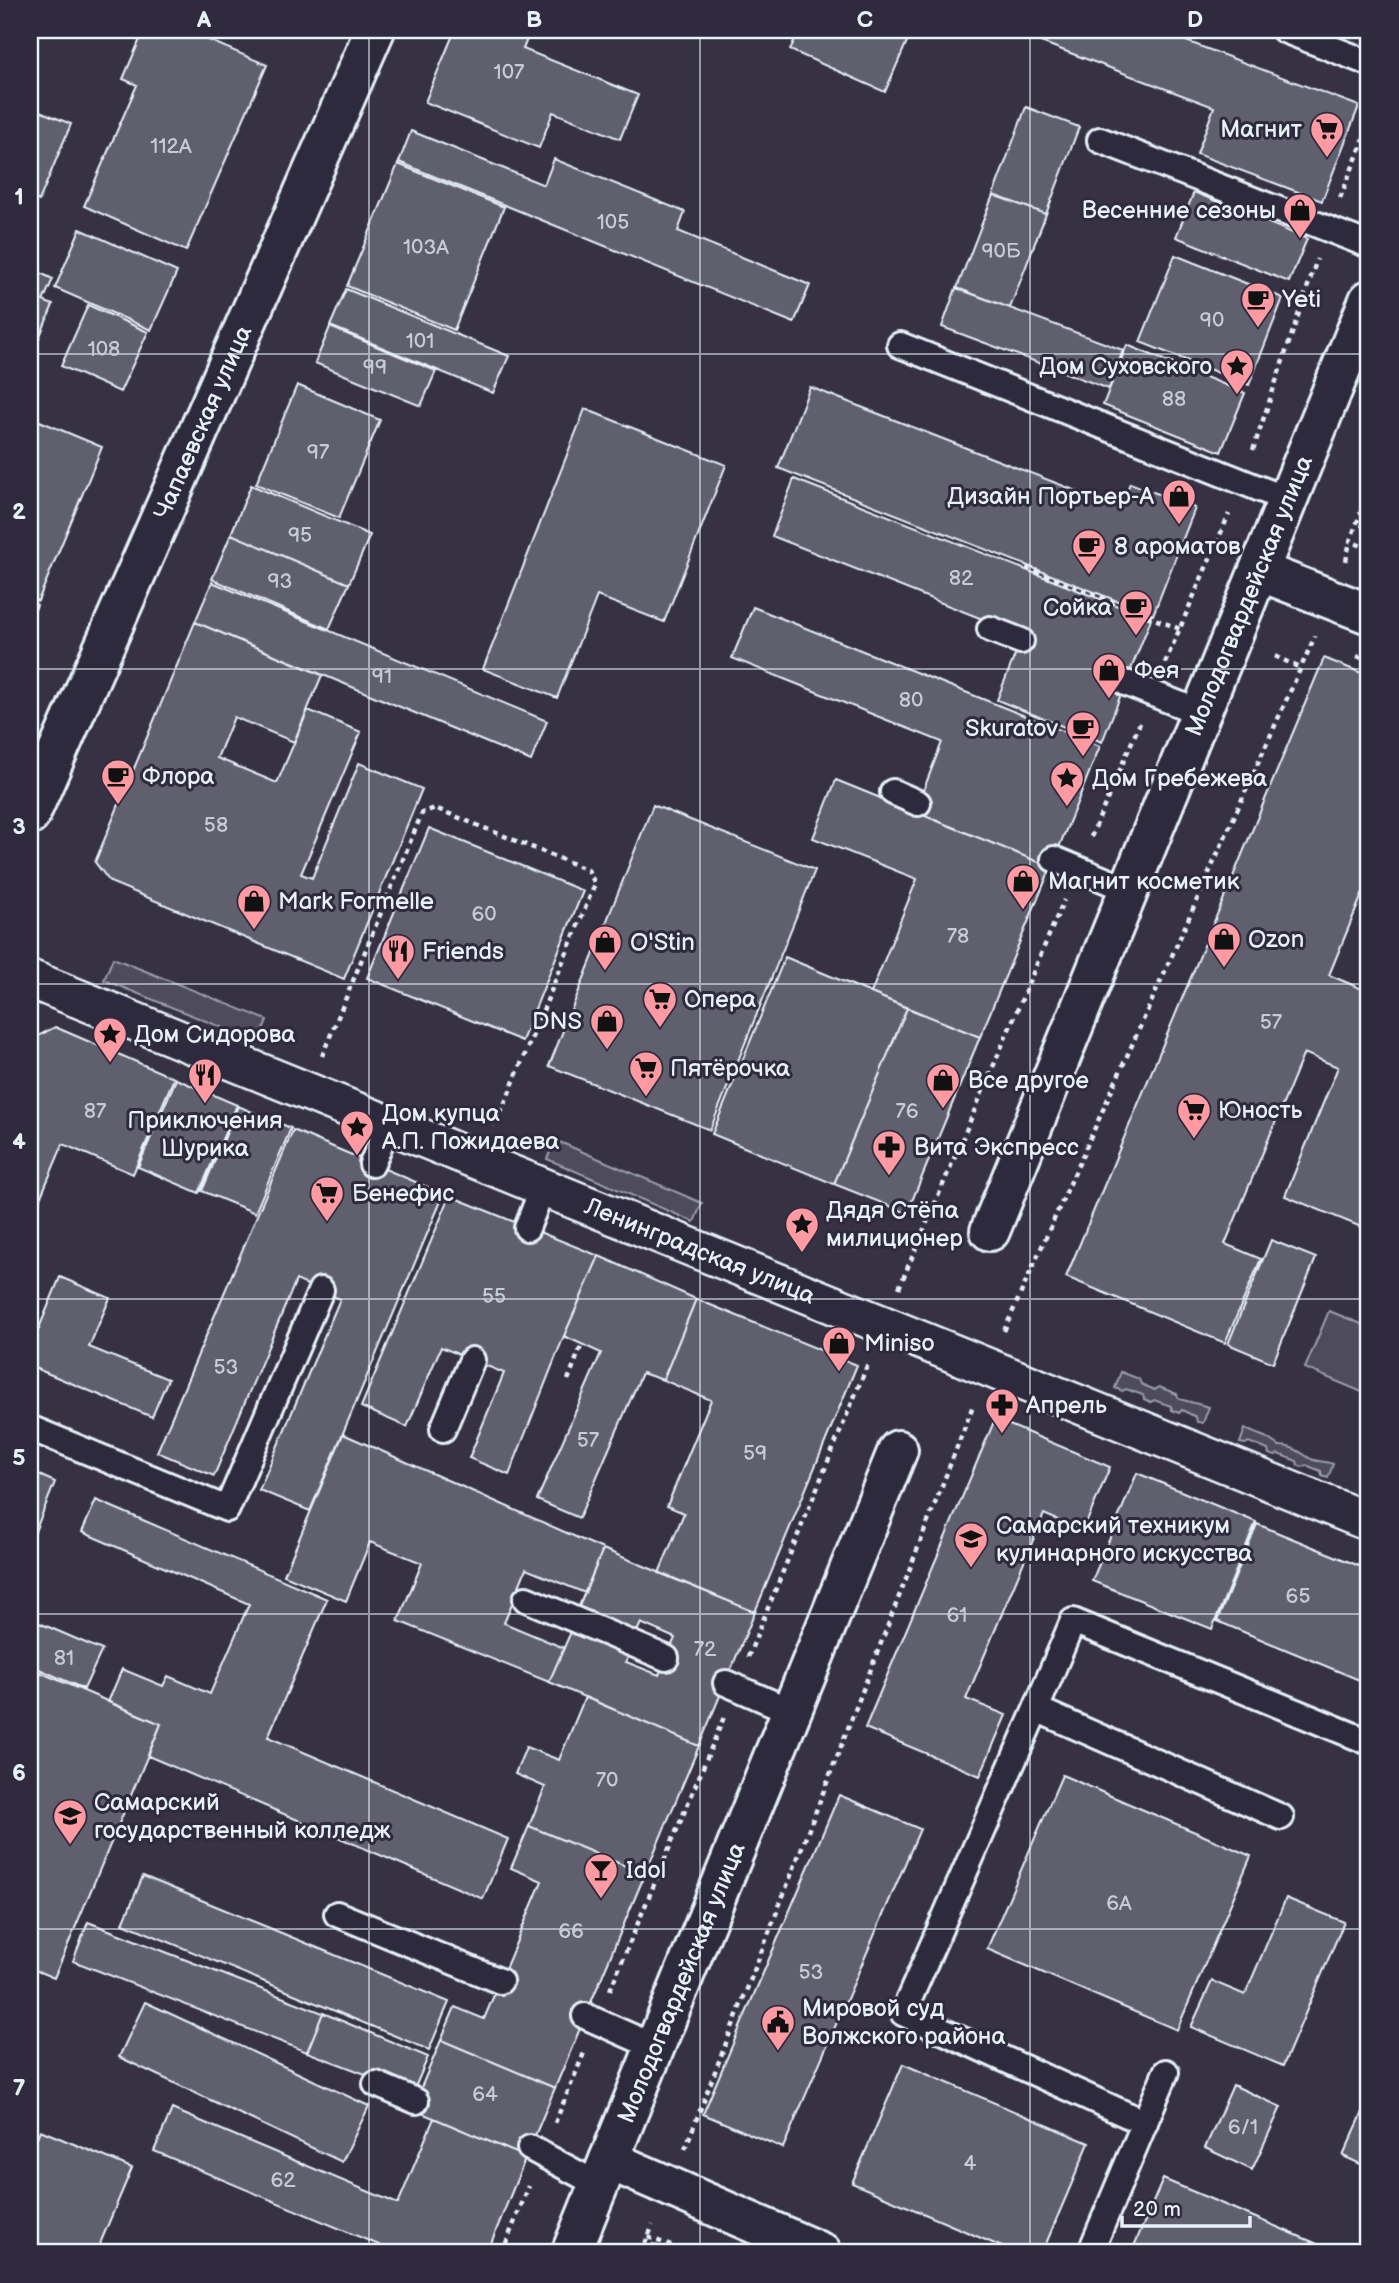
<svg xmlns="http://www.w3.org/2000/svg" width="1399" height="2283" font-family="'Balsamiq Sans',sans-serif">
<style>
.green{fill:#4d4b5c;stroke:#9a9eaa;stroke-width:2}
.building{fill:#605e6e;stroke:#e8f1f8;stroke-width:2}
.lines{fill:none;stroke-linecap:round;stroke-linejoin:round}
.service-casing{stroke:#e8f1f8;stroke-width:30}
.pedestrian-casing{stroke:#e8f1f8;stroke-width:42}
.minor-casing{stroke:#e8f1f8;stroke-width:44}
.path{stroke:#e8f1f8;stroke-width:4.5;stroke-dasharray:5 5;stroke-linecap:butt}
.service{stroke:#2f2a3d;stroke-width:24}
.pedestrian{stroke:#2f2a3d;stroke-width:37}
.minor{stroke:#2f2a3d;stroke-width:38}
.grid{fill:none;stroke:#e8f1f8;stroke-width:2;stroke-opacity:0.55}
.labels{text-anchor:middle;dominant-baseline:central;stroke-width:6;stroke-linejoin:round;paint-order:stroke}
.number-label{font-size:21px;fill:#c6ccd6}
.poi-label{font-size:24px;fill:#e8f1f8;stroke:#2f2a3d;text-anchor:start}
.street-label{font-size:24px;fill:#e8f1f8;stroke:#2f2a3d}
.neatline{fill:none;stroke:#e8f1f8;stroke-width:2.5}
.grid-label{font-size:23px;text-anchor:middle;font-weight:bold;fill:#e8f1f8}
</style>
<rect width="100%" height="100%" fill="#363244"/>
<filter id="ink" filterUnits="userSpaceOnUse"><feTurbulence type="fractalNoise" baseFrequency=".0143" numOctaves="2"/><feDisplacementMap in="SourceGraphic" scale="14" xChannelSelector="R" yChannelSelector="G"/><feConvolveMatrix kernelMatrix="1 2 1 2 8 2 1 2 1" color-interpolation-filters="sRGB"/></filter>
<g filter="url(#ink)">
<path class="green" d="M113,958L267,1020L258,1042L104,980Z
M555,1140L702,1203L694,1222L547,1159Z
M1329,1311L1369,1327V1395L1305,1368Z
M1121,1372L1139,1379L1141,1384L1155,1390L1159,1387L1177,1394L1179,1399L1209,1407L1203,1423L1197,1422L1196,1417L1182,1410L1179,1413L1172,1410L1171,1406L1154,1400L1151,1402L1144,1399L1143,1395L1126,1389L1122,1391L1115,1388Z
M1245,1429L1265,1437L1279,1446C1292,1445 1301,1453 1311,1459C1318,1462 1325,1461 1333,1464L1328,1478L1322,1476L1321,1471L1306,1465L1303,1467L1298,1465L1297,1461L1278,1454L1275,1456L1269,1454L1268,1450L1249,1442L1245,1444L1240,1443Z"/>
<path class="building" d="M144,30H185L267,65L186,251L84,206L137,85L123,79Z
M455,30H525L530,32L523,49L638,95L620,139L553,112L539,148L425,102Z
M799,30H912L885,92L790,50Z
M1009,30H1157L1359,106L1322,201L1197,154L1214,107Z
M1344,30H1369V40Z
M30,107L71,124L39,201L30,197Z
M1026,107L1079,127L1046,214L993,195Z
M411,131L544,185L554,159L685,212L678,231L810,285L794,323L399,162Z
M398,164L504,207L454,330L347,286Z
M1194,192L1307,239L1289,282L1176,237Z
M993,195L1046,214L1010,308L957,288Z
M80,229L177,272L151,330L55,288Z
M1175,255L1283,298L1249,385L1140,342Z
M30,268L53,279L43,301L53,305L37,343L30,340Z
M956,288L1123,350L1109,389L942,327Z
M346,289L509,356L493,393L330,326Z
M88,305L148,332L120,392L61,366Z
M330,327L436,371L421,406L315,363Z
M1127,345L1245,393L1221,452L1103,405Z
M297,385L380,420L339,518L256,484Z
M810,387L1120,508L1130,483L1195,508L1153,615L778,468Z
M585,409L726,465L664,622L597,596L557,698L483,669Z
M30,417L102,447L38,601L30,598Z
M794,479L1151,619L1102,742L997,700L1023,635L772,536Z
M251,485L370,535L349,584L231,534Z
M1369,505V530L1361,526Z
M231,534L349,584L329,629L212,579Z
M212,582L547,721L531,761L195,622Z
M30,602L37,605L30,621Z
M753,607L1100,746L1051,867L915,812L942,742L732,658Z
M195,622L322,675L294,742L234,717L217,758L277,783L308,710L361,732L301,874L312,878L359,763L422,789L344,979L110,882L95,862Z
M1324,658L1369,676V878L1329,975L1369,992V1221L1366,1229L1285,1196L1338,1067L1304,1053L1225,1244L1261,1259L1225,1343L1066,1277Z
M836,780L1051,867L980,1037L871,993L917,879L813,838Z
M653,805L815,870L710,1130L549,1066Z
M429,828L583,891L522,1041L367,978Z
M785,957L907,1008L834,1184L712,1134Z
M907,1008L980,1037L907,1213L834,1184Z
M55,1027L174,1078L133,1174L63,1144L30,1222V1040Z
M176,1079L237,1105L199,1193L138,1167Z
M238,1106L291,1128L255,1213L202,1191Z
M293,1130L444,1194L310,1511L259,1490L340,1299L296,1280L214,1476L157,1452Z
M450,1196L599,1256L564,1336L509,1475L469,1458L504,1373L441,1347L407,1427L361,1407Z
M1271,1240L1316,1258L1273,1363L1228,1344Z
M599,1256L696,1299L663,1380L642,1373L579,1518L537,1500L601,1353L564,1336Z
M60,1277L110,1298L89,1347L168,1379L152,1417L30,1366V1350Z
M696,1299L857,1365L755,1612L659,1573L684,1513L667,1506L711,1400L663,1380Z
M995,1419L1110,1467L1083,1531L1044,1514L966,1699L1006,1715L980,1776L865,1728Z
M343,1434L603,1549L585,1593L526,1569L504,1623L564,1648L549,1682L398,1621L422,1563L370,1542L346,1601L284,1575Z
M30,1471L55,1482L30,1544Z
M1137,1473L1256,1522L1212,1629L1092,1581Z
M96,1500L327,1599L268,1737L508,1839L483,1899L148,1756L161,1724L108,1702L122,1669L163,1686L168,1676L210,1694L249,1604L82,1532Z
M1257,1524L1369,1570V1684L1217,1621Z
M603,1549L755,1612L699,1746L549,1682L573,1627L631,1651L626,1662L659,1675L675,1638L641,1623L635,1636L577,1611Z
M30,1619L102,1650L84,1689L30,1665Z
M30,1668L161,1724L54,1978L30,1968V1854L38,1835L30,1832Z
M585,1697L699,1746L645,1874L529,1826L545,1787L515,1774L526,1747L559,1760Z
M1062,1775L1251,1856L1177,2030L987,1949Z
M839,1795L920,1829L783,2148L703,2114Z
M529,1826L645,1874L555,2088L441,2040L455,2007L484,2019L542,1881L511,1868Z
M143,1876L449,2002L429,2050L123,1923Z
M1286,1898L1344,1922L1283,2066L1191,2027L1212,1981L1245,1995Z
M88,1922L323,2013L307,2052L73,1961Z
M145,2002L369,2106L342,2162L119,2057Z
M323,2013L428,2057L413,2092L307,2052Z
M441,2040L555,2088L526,2157L412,2109Z
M903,2064L1089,2143L1042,2253H1016L852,2183Z
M1233,2085L1281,2107L1252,2170L1205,2148Z
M1369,2099V2168L1343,2156Z
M172,2109L398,2204L434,2118L526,2157L487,2253H398L154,2151Z
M40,2130L132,2168L96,2253H30V2155Z
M1163,2179L1339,2253H1131Z
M653,2244L675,2253H649Z
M379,2246L398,2253H376Z"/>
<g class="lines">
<g class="service-casing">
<path id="service" d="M1284,30L1369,63
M1100,140L1369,245
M900,345L1288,500
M990,629L1021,641
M1126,683L1201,713
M893,792L918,803
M1054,859L1129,890
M372,1164L388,1125
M527,1228L543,1187
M30,1428L227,1509L321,1290
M443,1429L472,1360
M526,1599L666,1658
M726,1683L791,1711
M1036,1709L1073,1621L1369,1742
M337,1914L500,1981
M585,2016L655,2047
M376,2084L416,2101
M1145,2123L903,2013L1036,1709L1281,1817
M530,2148L599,2185
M1090,2253L1166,2072"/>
</g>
<g class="pedestrian-casing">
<g id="pedestrian">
<path id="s1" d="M30,979L1369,1522"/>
</g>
</g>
<g class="minor-casing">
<g id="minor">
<path d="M1259,571L1369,614"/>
<path id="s2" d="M30,815L375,30"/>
<path id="s3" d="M990,1231L1369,300"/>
<path d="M609,2160L822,2253"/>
<path id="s4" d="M571,2253L898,1450"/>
</g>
</g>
<path class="path" d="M1340,198L1369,127
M1253,450L1317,259
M1369,491L1350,541L1369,549
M1346,561L1350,541
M1026,568L1180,629
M1275,656L1300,668
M1357,656L1369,661
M1165,663L1229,514
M1091,837L1140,723
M322,1056L422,813L435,808L588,870L595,884L495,1127
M899,1288L1064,900
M1004,1331L1315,636
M568,1380L582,1344
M748,1657L869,1361
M610,1990L724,1717
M555,2123L584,2053
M685,2149L974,1403
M648,2237L689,2253
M502,2253L529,2186
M641,2253L653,2225"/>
<use href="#service" class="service"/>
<use href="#pedestrian" class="pedestrian"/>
<use href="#minor" class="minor"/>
</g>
</g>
<path class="grid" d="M369,30V2253M700,30V2253M1030,30V2253M30,354H1369M30,669H1369M30,984H1369M30,1299H1369M30,1614H1369M30,1929H1369"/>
<defs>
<g id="supermarket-pin" transform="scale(1.75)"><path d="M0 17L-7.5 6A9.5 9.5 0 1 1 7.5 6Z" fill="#ff9aa2" stroke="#2f2a3d"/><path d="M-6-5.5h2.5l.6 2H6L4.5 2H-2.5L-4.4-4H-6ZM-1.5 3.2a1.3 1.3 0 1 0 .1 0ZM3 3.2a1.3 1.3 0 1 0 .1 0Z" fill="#111"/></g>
<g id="shop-pin" transform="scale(1.75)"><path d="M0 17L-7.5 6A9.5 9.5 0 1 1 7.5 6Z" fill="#ff9aa2" stroke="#2f2a3d"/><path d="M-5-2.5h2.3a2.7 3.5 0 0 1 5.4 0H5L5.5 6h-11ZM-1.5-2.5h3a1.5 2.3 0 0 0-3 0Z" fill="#111"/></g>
<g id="cafe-pin" transform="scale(1.75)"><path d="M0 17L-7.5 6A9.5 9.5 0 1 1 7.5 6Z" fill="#ff9aa2" stroke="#2f2a3d"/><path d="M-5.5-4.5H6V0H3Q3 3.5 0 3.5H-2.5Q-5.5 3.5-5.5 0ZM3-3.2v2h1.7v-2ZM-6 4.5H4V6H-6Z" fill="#111"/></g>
<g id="sight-pin" transform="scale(1.75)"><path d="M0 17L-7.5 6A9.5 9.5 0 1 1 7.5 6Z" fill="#ff9aa2" stroke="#2f2a3d"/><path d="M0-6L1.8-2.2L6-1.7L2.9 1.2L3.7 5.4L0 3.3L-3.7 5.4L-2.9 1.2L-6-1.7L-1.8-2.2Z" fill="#111"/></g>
<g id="restaurant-pin" transform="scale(1.75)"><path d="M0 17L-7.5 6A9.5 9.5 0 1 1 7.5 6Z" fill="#ff9aa2" stroke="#2f2a3d"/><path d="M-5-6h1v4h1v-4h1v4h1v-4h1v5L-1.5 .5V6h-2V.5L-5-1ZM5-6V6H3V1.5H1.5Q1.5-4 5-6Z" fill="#111"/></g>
<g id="pharmacy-pin" transform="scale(1.75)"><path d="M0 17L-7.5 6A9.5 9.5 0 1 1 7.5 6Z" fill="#ff9aa2" stroke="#2f2a3d"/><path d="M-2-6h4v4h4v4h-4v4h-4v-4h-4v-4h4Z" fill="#111"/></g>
<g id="university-pin" transform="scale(1.75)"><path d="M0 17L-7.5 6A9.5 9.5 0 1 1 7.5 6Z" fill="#ff9aa2" stroke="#2f2a3d"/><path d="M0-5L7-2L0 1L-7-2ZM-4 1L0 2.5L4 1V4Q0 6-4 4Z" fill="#111"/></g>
<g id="bar-pin" transform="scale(1.75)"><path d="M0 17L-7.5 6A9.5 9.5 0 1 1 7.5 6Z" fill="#ff9aa2" stroke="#2f2a3d"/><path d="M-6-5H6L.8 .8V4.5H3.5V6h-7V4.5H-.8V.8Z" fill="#111"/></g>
<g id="civic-pin" transform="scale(1.75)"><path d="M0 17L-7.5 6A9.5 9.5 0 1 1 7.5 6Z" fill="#ff9aa2" stroke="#2f2a3d"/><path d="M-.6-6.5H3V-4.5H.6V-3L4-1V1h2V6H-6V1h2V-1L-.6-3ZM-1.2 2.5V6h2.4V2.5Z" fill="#111"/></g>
</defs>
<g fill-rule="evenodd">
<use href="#supermarket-pin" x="1327" y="129"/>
<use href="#shop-pin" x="1300" y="210"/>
<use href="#cafe-pin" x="1258" y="299"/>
<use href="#sight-pin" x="1237" y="366"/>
<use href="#shop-pin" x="1179" y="496"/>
<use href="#cafe-pin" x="1089" y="546"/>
<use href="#cafe-pin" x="1136" y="607"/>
<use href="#shop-pin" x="1109" y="670"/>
<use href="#cafe-pin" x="1083" y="728"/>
<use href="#cafe-pin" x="118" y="776"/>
<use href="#sight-pin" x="1067" y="778"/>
<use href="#shop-pin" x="1023" y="881"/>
<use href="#shop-pin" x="254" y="901"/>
<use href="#shop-pin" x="1224" y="939"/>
<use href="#shop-pin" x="605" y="942"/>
<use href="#restaurant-pin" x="398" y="951"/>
<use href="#supermarket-pin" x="660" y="999"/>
<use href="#shop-pin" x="607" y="1021"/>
<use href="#sight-pin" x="110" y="1034"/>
<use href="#supermarket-pin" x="646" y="1068"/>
<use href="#restaurant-pin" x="205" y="1075"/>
<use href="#shop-pin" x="943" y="1080"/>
<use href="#supermarket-pin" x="1194" y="1110"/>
<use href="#sight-pin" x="357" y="1127"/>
<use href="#pharmacy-pin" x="889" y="1147"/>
<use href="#supermarket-pin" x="327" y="1193"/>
<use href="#sight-pin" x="802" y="1224"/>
<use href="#shop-pin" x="839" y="1343"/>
<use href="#pharmacy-pin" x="1002" y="1405"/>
<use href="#university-pin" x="971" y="1539"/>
<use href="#university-pin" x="70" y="1816"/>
<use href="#bar-pin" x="601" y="1870"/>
<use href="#civic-pin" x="778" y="2022"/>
</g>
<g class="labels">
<g class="number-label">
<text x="509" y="72">107</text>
<text x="171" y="146">112А</text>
<text x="613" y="222">105</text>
<text x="426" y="247">103А</text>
<text x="1001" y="251">90Б</text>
<text x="1212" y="320">90</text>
<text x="420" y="341">101</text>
<text x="104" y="349">108</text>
<text x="375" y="367">99</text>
<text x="1174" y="399">88</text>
<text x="318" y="452">97</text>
<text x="300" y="535">95</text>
<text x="961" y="578">82</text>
<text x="280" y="581">93</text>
<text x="382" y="676">91</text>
<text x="911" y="700">80</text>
<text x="216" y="825">58</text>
<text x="484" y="914">60</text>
<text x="958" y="936">78</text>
<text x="1271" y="1022">57</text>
<text x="95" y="1111">87</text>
<text x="907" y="1111">76</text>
<text x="494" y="1296">55</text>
<text x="226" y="1367">53</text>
<text x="588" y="1440">57</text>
<text x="755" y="1453">59</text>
<text x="1298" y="1596">65</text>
<text x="957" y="1615">61</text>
<text x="705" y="1649">72</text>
<text x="64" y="1658">81</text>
<text x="607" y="1780">70</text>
<text x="1119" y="1903">6А</text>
<text x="571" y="1931">66</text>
<text x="811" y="1972">53</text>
<text x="485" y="2094">64</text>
<text x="1243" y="2127">6/1</text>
<text x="970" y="2163">4</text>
<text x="283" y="2180">62</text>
</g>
<g class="poi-label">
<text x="1302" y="129" text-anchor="end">Магнит</text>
<text x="1276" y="210" text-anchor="end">Весенние сезоны</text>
<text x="1282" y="299">Yeti</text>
<text x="1212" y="366" text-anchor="end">Дом Суховского</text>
<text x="1154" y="496" text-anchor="end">Дизайн Портьер-А</text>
<text x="1114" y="546">8 ароматов</text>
<text x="1112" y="607" text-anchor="end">Сойка</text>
<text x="1134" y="670">Фея</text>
<text x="1058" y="728" text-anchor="end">Skuratov</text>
<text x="142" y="776">Флора</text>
<text x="1092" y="778">Дом Гребежева</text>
<text x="1048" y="881">Магнит косметик</text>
<text x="278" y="901">Mark Formelle</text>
<text x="1248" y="939">Ozon</text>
<text x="630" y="942">O'Stin</text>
<text x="422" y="951">Friends</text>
<text x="684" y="999">Опера</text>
<text x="582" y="1021" text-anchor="end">DNS</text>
<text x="134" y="1034">Дом Сидорова</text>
<text x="670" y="1068">Пятёрочка</text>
<text x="968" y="1080">Все другое</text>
<text x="1218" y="1110">Юность</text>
<text x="382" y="1113">Дом купца<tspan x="382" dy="28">А.П. Пожидаева</tspan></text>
<text x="205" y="1120" text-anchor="middle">Приключения<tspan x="205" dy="28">Шурика</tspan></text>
<text x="914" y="1147">Вита Экспресс</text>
<text x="352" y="1193">Бенефис</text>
<text x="826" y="1210">Дядя Стёпа<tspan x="826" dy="28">милиционер</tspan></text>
<text x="864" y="1343">Miniso</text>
<text x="1026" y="1405">Апрель</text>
<text x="996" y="1525">Самарский техникум<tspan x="996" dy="28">кулинарного искусства</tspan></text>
<text x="94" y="1802">Самарский<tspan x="94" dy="28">государственный колледж</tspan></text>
<text x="626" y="1870">Idol</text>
<text x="802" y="2008">Мировой суд<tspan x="802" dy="28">Волжского района</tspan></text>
</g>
<g class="street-label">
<text stroke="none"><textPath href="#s2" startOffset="429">Чапаевская улица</textPath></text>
<text stroke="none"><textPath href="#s3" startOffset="686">Молодогвардейская улица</textPath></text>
<text stroke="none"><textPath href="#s1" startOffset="723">Ленинградская улица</textPath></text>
<text stroke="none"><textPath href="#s4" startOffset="292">Молодогвардейская улица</textPath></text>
</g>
</g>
<rect width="1399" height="2283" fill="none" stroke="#2f2a3d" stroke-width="77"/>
<path d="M1122 2216v10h128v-10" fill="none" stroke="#e8f1f8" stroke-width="3.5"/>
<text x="1133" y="2216" font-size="21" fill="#e8f1f8" stroke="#2f2a3d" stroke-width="5" paint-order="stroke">20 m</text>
<rect x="38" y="38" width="1322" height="2206" class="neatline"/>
<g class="grid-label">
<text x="204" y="27">A</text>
<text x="534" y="27">B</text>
<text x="865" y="27">C</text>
<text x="1195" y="27">D</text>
<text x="19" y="204">1</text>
<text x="19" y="519">2</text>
<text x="19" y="834">3</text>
<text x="19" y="1149">4</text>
<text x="19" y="1465">5</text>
<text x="19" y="1780">6</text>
<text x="19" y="2095">7</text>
</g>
</svg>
